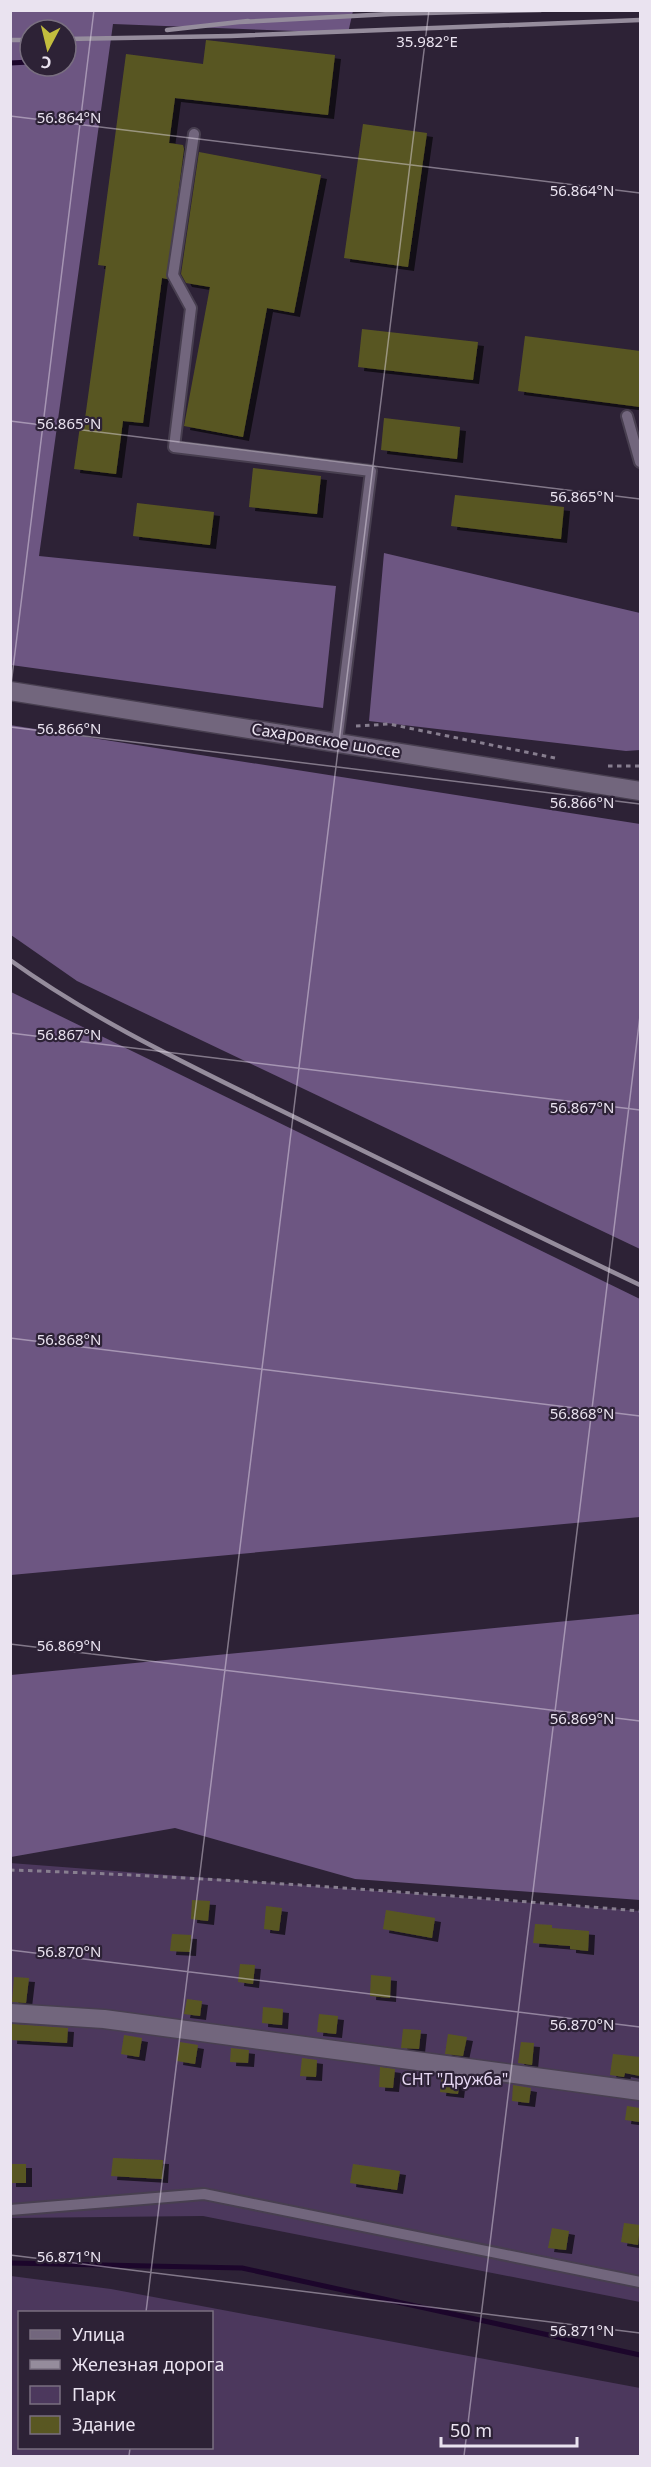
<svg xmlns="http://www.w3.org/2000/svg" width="651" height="2467" font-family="'Noto Sans',sans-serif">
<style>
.green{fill:#4c385d;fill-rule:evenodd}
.forest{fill:#6d5682;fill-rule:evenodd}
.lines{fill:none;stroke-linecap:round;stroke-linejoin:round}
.stream{stroke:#1c062b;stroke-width:5}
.building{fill:#595722;filter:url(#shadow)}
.service-casing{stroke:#483f50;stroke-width:14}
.minor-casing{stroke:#483f50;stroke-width:21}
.secondary-casing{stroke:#483f50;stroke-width:21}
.path{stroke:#877e8f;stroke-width:3;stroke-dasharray:4.5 4.5;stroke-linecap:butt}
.service{stroke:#72667d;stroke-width:10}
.minor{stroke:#72667d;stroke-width:18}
.secondary{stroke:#72667d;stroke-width:18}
.rail{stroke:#958c9c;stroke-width:4.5}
.ticks{fill:none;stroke:#eae3f0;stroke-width:1.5;stroke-opacity:0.45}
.labels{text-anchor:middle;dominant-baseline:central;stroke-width:4.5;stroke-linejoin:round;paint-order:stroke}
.street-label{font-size:16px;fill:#eae3f0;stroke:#2d2236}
.park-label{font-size:16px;fill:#e7d8f4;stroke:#2d2236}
.ticks-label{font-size:15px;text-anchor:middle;fill:#eae3f0;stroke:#2d2236;stroke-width:4.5;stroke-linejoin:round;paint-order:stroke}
</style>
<defs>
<filter id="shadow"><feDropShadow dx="6" dy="4" stdDeviation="0" flood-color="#0009"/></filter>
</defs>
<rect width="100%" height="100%" fill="#2d2236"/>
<path class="green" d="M10,1863L640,1911V2302L203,2216L11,2218Z
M11,2276L111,2289L640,2388V2456H11ZM20,2312H212V2448H20Z"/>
<path class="forest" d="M11,10L353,11L348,33L113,24L39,556L336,586L323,708L11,665ZM30,30H66V66H30Z
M384,553L640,613V750L626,751L369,721Z
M10,725L640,824V1249L77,981L11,935Z
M11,992L640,1299V1517L11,1575Z
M640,1614V1900L355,1879L175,1828L11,1857V1675Z"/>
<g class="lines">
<path class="stream" d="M10,63L30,62
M10,2263L242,2268L640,2355"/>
</g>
<path class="building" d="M206,40L335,55L328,115L175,98L169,143L183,145L184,149L167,279L162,278L143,423L123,421L116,474L74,469L80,426H84L106,266L98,265L126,54L203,64Z
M363,124L427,133L408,267L344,258Z
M199,152L321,175L294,313L267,308L243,437L184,426L210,287L186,283L181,274Z
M362,329L478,342L473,380L358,367Z
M525,336L640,351V407L518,391Z
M384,418L460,427L457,459L381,450Z
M253,468L321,476L317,514L249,507Z
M455,495L564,507L561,539L451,526Z
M137,503L214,512L210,545L133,536Z
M192,1900L210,1901L208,1921L191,1919Z
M266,1906L282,1908L279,1931L264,1929Z
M386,1910L435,1918L432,1938L383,1929Z
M535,1924L552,1925V1928L589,1931L588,1951L570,1949V1946L533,1943Z
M172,1934L191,1935L190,1952L170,1951Z
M240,1964L255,1965L253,1984L238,1982Z
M371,1975L391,1977L390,1998L370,1996Z
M14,1977L29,1978L26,2003L12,2002Z
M187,1999L202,2001L200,2016L184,2014Z
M263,2007L283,2009L282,2025L262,2023Z
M319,2014L338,2016L336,2034L317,2032Z
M12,2024L68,2028L67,2043L11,2040Z
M403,2029L421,2030L419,2049L401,2048Z
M448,2034L467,2037L463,2056L445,2054Z
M124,2035L142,2038L139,2057L121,2054Z
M180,2042L198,2045L195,2064L177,2061Z
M521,2042L534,2043L532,2065L518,2063Z
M231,2048L249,2050L248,2063L230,2062Z
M613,2054L640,2057V2076L625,2073L624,2077L610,2075Z
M302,2058L317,2060L316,2077L300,2076Z
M380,2067L395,2069L393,2088L379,2087Z
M442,2076L460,2078L458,2094L440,2092Z
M513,2085L531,2088L529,2103L512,2101Z
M627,2106L640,2108V2122L625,2120Z
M113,2158L163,2160L162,2179L111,2176Z
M10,2164H26V2183H10Z
M353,2164L400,2171L397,2190L350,2183Z
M624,2223L640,2225L638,2245L621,2242Z
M552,2228L569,2231L566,2250L548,2248Z"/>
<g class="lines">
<g class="service-casing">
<path id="service" d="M194,134L173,275L191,308L174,447L371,471L337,742
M627,416L640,462
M10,2210L204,2194L640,2282"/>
</g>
<g class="minor-casing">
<path id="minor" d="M10,2013L104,2019L640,2091"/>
</g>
<g class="secondary-casing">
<path id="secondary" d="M10,691L640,791"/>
</g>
<path class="path" d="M356,726L389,724L555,758
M608,766H640
M10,1870C221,1877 431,1894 640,1911"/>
<use href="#service" class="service"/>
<use href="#minor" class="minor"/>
<use href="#secondary" class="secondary"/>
<path class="rail" d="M240,22L390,14L541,10
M167,30L248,21
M66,39L231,36L640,20
M10,40H30
M10,960C95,1021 187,1064 280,1110C400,1169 520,1228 640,1285"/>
</g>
<path class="ticks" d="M10,116L640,193M10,421L640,499M10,693L94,10M10,727L640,804M10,1033L640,1110M10,1338L640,1416M10,1644L640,1721M10,1950L640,2027M10,2255L640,2333M146,2312L429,10M129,2456L130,2448M464,2456L640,1016"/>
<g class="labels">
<g class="street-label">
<text transform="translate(326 740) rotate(9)">Сахаровское шоссе</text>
</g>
<g class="park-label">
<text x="455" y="2079">СНТ "Дружба"</text>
</g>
</g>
<g class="ticks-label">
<text x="427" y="47">35.982°E</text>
<text x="69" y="123">56.864°N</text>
<text x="582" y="196">56.864°N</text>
<text x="69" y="429">56.865°N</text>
<text x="582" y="502">56.865°N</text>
<text x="69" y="734">56.866°N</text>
<text x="582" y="808">56.866°N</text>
<text x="69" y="1040">56.867°N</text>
<text x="582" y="1113">56.867°N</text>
<text x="69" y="1345">56.868°N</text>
<text x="582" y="1419">56.868°N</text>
<text x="69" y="1651">56.869°N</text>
<text x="582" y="1724">56.869°N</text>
<text x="69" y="1957">56.870°N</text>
<text x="582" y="2030">56.870°N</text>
<text x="69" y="2262">56.871°N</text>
<text x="582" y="2336">56.871°N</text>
</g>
<rect width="651" height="2467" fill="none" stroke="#eae3f0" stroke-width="24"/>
<rect x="18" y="2311" width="195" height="138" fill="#2d2236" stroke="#796f80" stroke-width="1.5"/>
<rect x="30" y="2330" width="30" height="9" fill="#72667d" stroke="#796f80" stroke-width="1.5"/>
<text x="72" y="2341" font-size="18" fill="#eae3f0">Улица</text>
<rect x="30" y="2360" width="30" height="9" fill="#958c9c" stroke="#796f80" stroke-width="1.5"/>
<text x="72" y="2371" font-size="18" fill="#eae3f0">Железная дорога</text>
<rect x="30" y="2386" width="30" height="18" fill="#4c385d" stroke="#796f80" stroke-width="1.5"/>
<text x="72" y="2401" font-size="18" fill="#eae3f0">Парк</text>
<rect x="30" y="2416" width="30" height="18" fill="#595722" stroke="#796f80" stroke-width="1.5"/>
<text x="72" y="2431" font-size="18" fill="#eae3f0">Здание</text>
<g transform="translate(48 48) rotate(187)"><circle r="28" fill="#2d2236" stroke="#796f80" stroke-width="1.5"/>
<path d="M0-4.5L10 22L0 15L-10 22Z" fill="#c3bd3e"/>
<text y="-9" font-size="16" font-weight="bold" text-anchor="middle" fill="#eae3f0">С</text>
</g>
<path d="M441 2437v9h136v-9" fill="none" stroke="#eae3f0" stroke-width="3"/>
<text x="450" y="2437" font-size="18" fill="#eae3f0" stroke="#2d2236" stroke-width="4.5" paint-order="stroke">50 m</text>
</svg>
